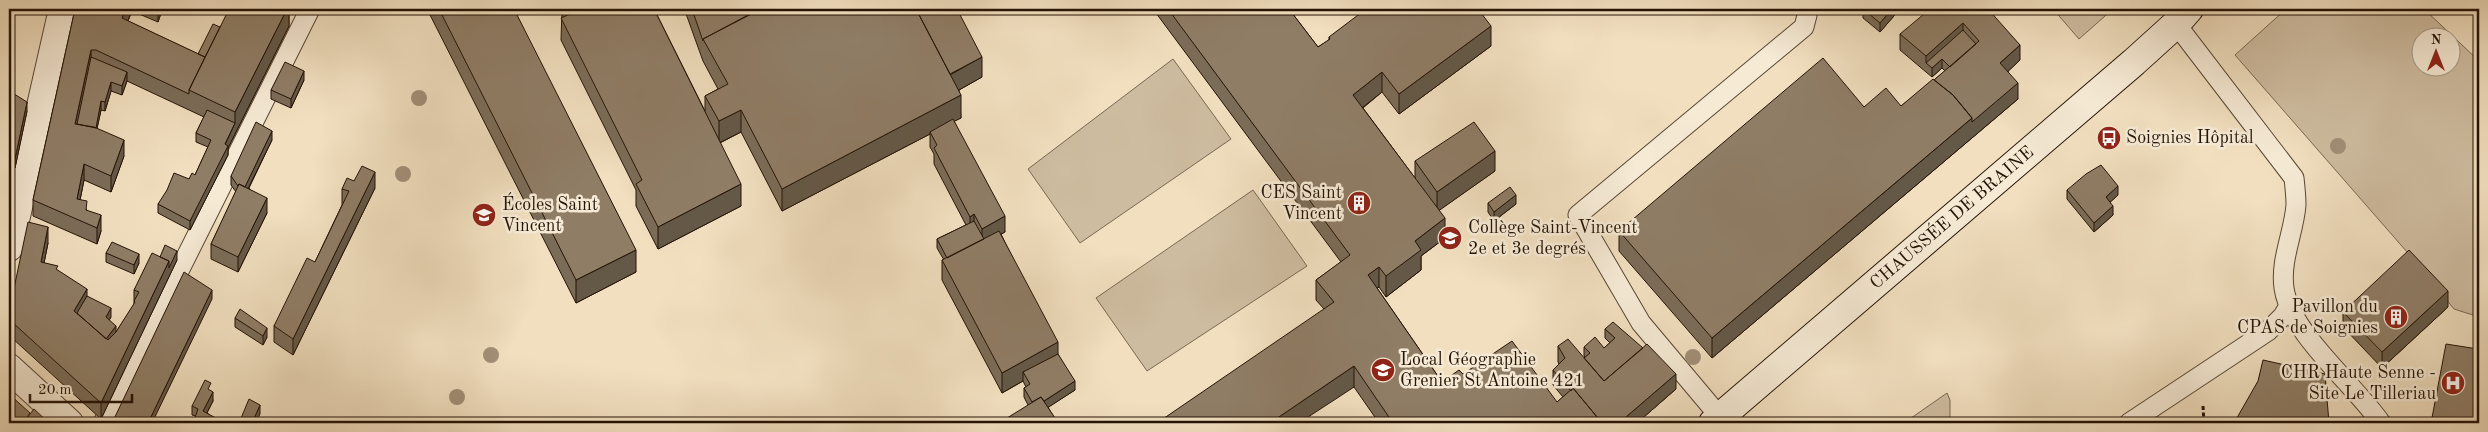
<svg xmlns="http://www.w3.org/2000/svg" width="2488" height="432" font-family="'Old Standard TT',serif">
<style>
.green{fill:#cebca0;stroke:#796853;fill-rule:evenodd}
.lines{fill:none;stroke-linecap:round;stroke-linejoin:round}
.lane-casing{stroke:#574634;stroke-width:21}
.street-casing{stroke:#574634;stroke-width:30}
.secondary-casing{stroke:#241306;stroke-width:30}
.path{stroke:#241306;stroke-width:3;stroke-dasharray:4 2.5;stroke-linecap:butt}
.lane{stroke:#f6ead5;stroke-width:19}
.street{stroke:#f6ead5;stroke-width:28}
.secondary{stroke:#f6ead5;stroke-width:28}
.tree{fill:#a18f77}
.wall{fill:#7b6c58;stroke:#241306}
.shaded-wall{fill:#645847;stroke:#241306}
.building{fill:#8f7d66;stroke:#241306}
.labels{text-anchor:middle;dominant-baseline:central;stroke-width:5;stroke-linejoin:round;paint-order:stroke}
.poi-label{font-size:18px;fill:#241306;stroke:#f6ead5;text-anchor:start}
.street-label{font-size:18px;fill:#241306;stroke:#f6ead5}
</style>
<rect width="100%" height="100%" fill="#f1dfbf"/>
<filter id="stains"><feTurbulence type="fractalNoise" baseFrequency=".004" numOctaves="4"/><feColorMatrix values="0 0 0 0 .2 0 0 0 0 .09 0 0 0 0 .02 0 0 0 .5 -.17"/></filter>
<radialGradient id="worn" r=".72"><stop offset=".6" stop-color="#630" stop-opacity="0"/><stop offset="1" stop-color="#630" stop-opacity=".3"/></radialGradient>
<path class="green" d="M2053,9H2113L2079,39Z
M2286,9H2424L2479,61V317L2454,309L2414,260L2235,55ZM2420,38H2450V68H2420Z
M1173,59L1231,139L1080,243L1028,169Z
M1253,190L1307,266L1147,371L1096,298Z
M1947,393L1950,400V423H1904Z"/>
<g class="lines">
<g class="lane-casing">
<path id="lane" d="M2176,24L2294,178C2295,187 2296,196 2296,205C2294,232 2280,260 2284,288C2290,333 2355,385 2381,423
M103,423L310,9
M1725,423L1641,323L1578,215L1804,27L1807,15
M2129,423L2268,331L2283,316L2289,306"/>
</g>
<g class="street-casing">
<path id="street" d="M9,247L63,9
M9,368L69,423"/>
</g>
<g class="secondary-casing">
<g id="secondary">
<path id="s1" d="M1713,423L2134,62L2176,24L2189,9"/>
</g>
</g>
<path class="path" d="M2203,406L2204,423"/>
<use href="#lane" class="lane"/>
<use href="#street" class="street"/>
<use href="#secondary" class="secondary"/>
</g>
<g class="tree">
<circle cx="419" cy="98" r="8"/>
<circle cx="2338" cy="146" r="8"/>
<circle cx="403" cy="174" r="8"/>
<circle cx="491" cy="355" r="8"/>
<circle cx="1693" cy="357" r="8"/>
<circle cx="457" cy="397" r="8"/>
</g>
<path class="wall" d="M75,9H162L158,22L132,11L128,21L198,54L220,27L289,9V26L228,148V155L190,230L158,213V204L189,179L195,175L208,147L196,142V133L204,117L127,81L122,95L111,91L105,111L101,110L97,128L124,156L111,192L84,180L80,200L101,231L97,244L33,216V200Z
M427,9H514L636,272L576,303Z
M562,9H654L705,111V96L718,89L703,61L685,11V9H745L748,15L982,77L959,90L961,118L954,121L1005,232L1001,234L1058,354L1075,390L1048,407L1057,423L1028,405L1024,397V388L1026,387L1023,381L1002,393L942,280V260H944L937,248V239L966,225L934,164V154L930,147V134L782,211L741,132L720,143L741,206L658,249L636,206V190L561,40Z
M1153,9H1289L1318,47L1329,40V37L1491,46L1399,114L1382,92L1363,108L1415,178V161L1495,171L1439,210L1445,238L1421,256V270L1386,297L1379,287L1377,288L1442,382L1463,374L1557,402L1563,397L1553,385V370L1559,364L1558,362V346L1584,358L1585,357L1584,356V347L1604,348L1610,343L1605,338V329L1676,389L1637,423H1379L1354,387L1324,309L1316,300V280L1341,262Z
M1863,9H1900L1880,32L1863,18Z
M1972,9L2020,60L2008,71L2018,99L1712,358L1619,251V231L1864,107L1901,106L1934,80L1945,71L1942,68L1932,77L1926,72L1900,50V34Z
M304,80L291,108L271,99V90Z
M9,97L27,111L15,168L9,165Z
M272,140L249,188L267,213L238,272L211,259V244L236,192L231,185V176Z
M354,181L375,188L293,355L274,342V326L315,262L342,205V189Z
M2067,190L2118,195L2110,202L2113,215L2094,232L2067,199Z
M1488,203L1516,204L1494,221L1488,212Z
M48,243L44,263L58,271L111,317L109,320L116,332L134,305V290L160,257L177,260L101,419L12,338L9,328V312Z
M106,253L139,263L134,274L106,262Z
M2448,307L2382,368L2343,327V312Z
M235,318L267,337L263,345L235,327Z
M211,391L213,401L207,413L221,423L192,415V406Z"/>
<path class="shaded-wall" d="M126,9H132V11L122,34V18Z
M158,9H162V11L158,22Z
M287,9H289V26L228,148V155L190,230V221L235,123V112Z
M1892,9H1900L1880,32V23Z
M1963,23V39L1926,63V56Z
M1491,26V46L1399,114V94Z
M2020,45V60L2000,79V63Z
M91,50V66L77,131L75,124Z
M982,57V77L950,95V75Z
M1942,59V68L1932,77V68Z
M304,71V80L291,108V99Z
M127,72V81L122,95V86Z
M1382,72V92L1353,115V95Z
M111,82V91L105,111V102Z
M2018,83V99L1712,358V338L1972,118Z
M961,95V118L931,133L930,132V134L782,211V189Z
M101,101V110L94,143V134Z
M27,102V111L15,168V159Z
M741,110V132L719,143V121Z
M272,131V140L242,201V192Z
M124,140V156L111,192V176Z
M1495,151V171L1437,212V192Z
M84,164V180L77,215V199Z
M375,172V188L293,355V339Z
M741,184V206L658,249V227Z
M2118,186V195L2106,206V197Z
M1516,195V204L1494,221V212Z
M267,198V213L238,272V257Z
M2113,206V215L2094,232V223Z
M974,214V230L970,232V217Z
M101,215V231L97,244V228Z
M1005,216V232L982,244V229Z
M1445,218V238L1421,256V270L1386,297V276L1415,241Z
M48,227V243L41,278V262Z
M636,250V272L576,303V280Z
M177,251V260L101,419V403L169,261Z
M139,254V263L134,274V265Z
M1379,267V287L1368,295V275Z
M87,289V305L78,320L74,311Z
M212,290V299L152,423H148Z
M2448,291V307L2382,368V352Z
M111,308V317L106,326V317Z
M116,326V335L103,343Z
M267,328V337L263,345V336Z
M1058,342V362L1023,372V381L1002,393V373Z
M1354,366V387L1299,423H1270Z
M1676,374V389L1637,423H1619Z
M1075,381V390L1035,416V407Z
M213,392V401L203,420V411Z
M260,405V414L256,423H252Z"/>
<path class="building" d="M75,9H126L122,18L205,57L189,90V94L96,50H91L75,124L94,127L124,140L111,176L84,164L77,199L87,201L86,210L101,215L97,228L33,200Z
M229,9H287L235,112L189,90Z
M439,9H514L636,250L576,280Z
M567,9H654L741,184L658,227L636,184L642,180L561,18L570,14Z
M692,9H745L748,15L703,39V41Z
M761,9H916L961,95L782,189L741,110L719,121L705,96L728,84L703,39Z
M916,9H957L982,57L950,74Z
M1168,9H1289L1318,47L1330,39L1329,37L1366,9H1478L1491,26L1399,94L1382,72L1353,95L1445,218L1415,241L1421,250L1386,276L1379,267L1368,275L1442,382L1459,370L1463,374L1512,341L1557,402L1573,388L1602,423H1393L1354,366L1270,423H1157L1334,302L1316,280L1350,255Z
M1863,9H1892L1880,23Z
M1930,9H1972L1975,12L1980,9H1988L2020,45L2000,63L2018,83L1972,122V118L1953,95L1934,80L1979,41L1963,23L1926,56L1900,34Z
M213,24L220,27L205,57L198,54Z
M1963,30L1976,44L1950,67L1942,59L1932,68L1926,63Z
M91,57L127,72L122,86L111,82L105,102L101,101L96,128L77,124Z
M1823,58L1864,107L1886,88L1901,106L1933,79L1953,95L1972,118L1712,338L1619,231Z
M285,62L304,71L291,99L271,90Z
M11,92L27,102L15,159L9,157V97Z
M207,110L235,123L225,144L228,146L190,221L158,204L167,190L174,173L189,179L192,173L195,175L211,140L196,133Z
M953,119L1005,216L982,229L974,214L970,217L934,148L937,145L930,132Z
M256,122L272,131L245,187L239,184L238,186L231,176Z
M1474,122L1495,151L1437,192L1415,161Z
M2101,165L2118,186L2106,197L2113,206L2094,223L2067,190L2086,174Z
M362,166L375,172L293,339L274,326L307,258L315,262L349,191L342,189L347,178L354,181Z
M239,184L267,198L238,257L211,244Z
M1510,187L1516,195L1494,212L1488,203Z
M974,221L984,239L947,258L937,239Z
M28,222L48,227L41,262L58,266L56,269L87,289L74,311L108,340L116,332L135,302L134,301L139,292L134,290L152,253L169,261L101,403L12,322L9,312Z
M999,231L1058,342L1002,373L942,260Z
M112,242L139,254L134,265L106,253Z
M165,245L177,251L169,268V261L160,257Z
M2409,250L2448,291L2382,352L2343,312Z
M184,272L212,290L148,423H116L113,421Z
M87,296L111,308L106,317L116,326L106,339L77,313Z
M240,309L267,328L263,336L235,318Z
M1613,322L1643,348L1604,381L1584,358L1590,353L1584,347L1595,337L1604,348L1615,338L1605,329Z
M1568,339L1604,381L1647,344L1676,374L1619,423H1602L1573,388L1571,391L1553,370L1565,358L1558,346Z
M2479,340V423H2431L2446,344L2478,349Z
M1058,354L1075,381L1044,401L1041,397L1032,402L1024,388L1030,384L1023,372Z
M2263,360L2325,374L2329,423H2234L2258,381Z
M205,380L211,383L208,389L213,392L203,411L221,421L220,423H193L198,409L192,406Z
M9,394L30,413L23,423H9Z
M1041,397L1057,421L1054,423H999Z
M249,399L260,405L252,423H239Z
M34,409L49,423H23Z
M181,418L191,423H179Z
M296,418L304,423H291Z"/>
<defs>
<g id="bus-disc" transform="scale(1.25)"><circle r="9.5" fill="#8f2418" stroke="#f6ead5"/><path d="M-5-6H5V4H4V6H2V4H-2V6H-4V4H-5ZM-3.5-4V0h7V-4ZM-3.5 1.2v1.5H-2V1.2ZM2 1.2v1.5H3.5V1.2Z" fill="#fff"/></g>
<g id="building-disc" transform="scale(1.25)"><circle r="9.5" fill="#8f2418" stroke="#f6ead5"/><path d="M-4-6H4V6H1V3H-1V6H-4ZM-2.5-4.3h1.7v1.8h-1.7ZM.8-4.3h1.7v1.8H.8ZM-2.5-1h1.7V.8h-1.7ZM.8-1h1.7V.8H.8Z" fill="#fff"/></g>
<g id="school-disc" transform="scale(1.25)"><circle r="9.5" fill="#8f2418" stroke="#f6ead5"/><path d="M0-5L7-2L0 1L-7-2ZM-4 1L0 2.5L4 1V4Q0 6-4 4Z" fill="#fff"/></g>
<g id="university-disc" transform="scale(1.25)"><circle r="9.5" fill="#8f2418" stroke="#f6ead5"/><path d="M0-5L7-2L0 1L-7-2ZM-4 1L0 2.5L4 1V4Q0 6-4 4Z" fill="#fff"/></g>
<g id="hospital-disc" transform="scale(1.25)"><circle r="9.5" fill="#8f2418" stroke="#f6ead5"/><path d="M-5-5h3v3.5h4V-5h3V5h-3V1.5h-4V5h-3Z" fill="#fff"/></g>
</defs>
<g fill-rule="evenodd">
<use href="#bus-disc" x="2109" y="138"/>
<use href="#building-disc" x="1359" y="203"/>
<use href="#school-disc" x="484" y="215"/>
<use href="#university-disc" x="1450" y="238"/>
<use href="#building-disc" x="2396" y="317"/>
<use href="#school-disc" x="1383" y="370"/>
<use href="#hospital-disc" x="2453" y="383"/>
</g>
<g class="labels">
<g class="poi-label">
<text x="2126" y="138">Soignies Hôpital</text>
<text x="1342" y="193" text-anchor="end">CES Saint<tspan x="1342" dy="21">Vincent</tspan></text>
<text x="502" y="205">Écoles Saint<tspan x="502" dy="21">Vincent</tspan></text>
<text x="1468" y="228">Collège Saint-Vincent<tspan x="1468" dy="21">2e et 3e degrés</tspan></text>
<text x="2378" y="307" text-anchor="end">Pavillon du<tspan x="2378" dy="21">CPAS de Soignies</tspan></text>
<text x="1400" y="360">Local Géographie<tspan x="1400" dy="21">Grenier St Antoine 421</tspan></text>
<text x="2436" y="373" text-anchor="end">CHR Haute Senne -<tspan x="2436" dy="21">Site Le Tilleriau</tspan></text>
</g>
<g class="street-label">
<text stroke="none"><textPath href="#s1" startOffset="315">CHAUSSÉE DE BRAINE</textPath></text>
</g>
</g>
<rect width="2488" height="432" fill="none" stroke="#f1dfbf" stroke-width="30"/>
<rect x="10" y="10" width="2468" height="412" fill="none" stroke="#241306" stroke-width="2.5"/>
<rect x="15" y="15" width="2458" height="402" fill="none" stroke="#241306"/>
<g transform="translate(2436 52)"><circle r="24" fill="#f6ead5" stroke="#a29482"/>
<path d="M0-4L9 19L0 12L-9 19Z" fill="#8f2418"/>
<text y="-8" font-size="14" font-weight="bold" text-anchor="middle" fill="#241306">N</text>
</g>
<path d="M30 394v8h102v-8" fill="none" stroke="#241306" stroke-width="2.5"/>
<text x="38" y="394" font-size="15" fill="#241306" stroke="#f6ead5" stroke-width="4" paint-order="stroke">20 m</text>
<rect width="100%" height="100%" filter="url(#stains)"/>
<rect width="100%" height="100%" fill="url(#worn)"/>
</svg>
